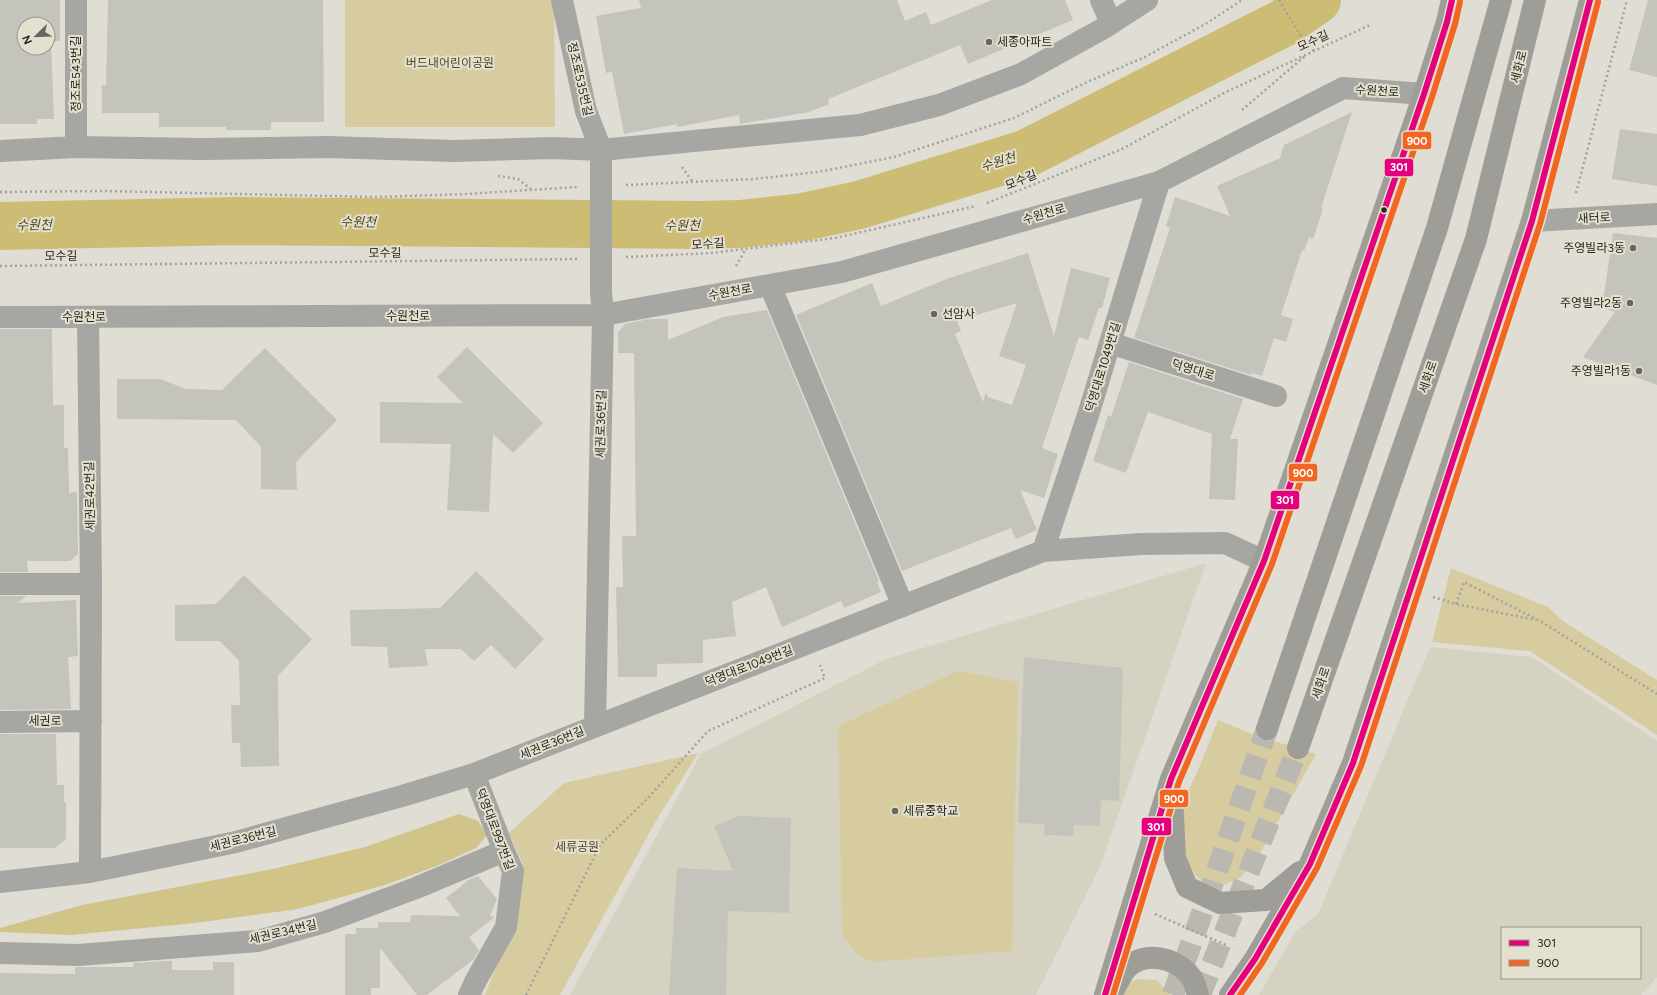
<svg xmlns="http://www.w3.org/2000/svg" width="1657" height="995" font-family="Figtree,'Noto Sans KR',sans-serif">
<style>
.built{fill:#d6d2c1;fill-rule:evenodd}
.green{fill:#d7cca0}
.forest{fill:#d1c489}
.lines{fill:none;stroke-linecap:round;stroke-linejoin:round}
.river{stroke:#cdbc74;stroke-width:48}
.building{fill:#c5c4bc;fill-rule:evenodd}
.major-tunnel{stroke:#bab8b0;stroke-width:22;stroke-dasharray:22 11;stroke-linecap:butt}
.path{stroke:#a4a29e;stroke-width:2.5;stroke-dasharray:2 3;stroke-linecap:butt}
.minor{stroke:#a6a6a2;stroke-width:22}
.major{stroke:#9e9d98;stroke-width:22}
.bus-1-casing{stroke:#e4e0cf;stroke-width:9}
.bus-2-casing{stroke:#e4e0cf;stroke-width:9}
.bus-1{stroke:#e5007d;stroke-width:6}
.bus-2{stroke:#f26522;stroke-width:6}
.poi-dot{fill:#68665f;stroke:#e4e0cf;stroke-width:1.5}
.bus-dot{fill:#282620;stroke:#e4e0cf;stroke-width:1.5}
.labels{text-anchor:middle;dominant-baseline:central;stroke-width:4;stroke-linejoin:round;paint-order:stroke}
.street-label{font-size:12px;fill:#282620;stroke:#e4e0cf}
.poi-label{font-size:12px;fill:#282620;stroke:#e4e0cf;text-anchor:start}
.park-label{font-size:12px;fill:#51471e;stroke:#e4e0cf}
.water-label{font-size:13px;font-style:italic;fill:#4f451c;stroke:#e4e0cf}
.line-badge{stroke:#e4e0cf;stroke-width:1.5}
.badge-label{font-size:11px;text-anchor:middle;font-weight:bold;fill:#fff}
</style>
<rect width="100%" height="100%" fill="#dfddd4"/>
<path class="built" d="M1206,563L1100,867L1036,995H570L701,754L886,659Z
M1430,647L1532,657L1657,741V977L1641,995H1259L1295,932L1318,914ZM1502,928H1640V978H1502Z"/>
<path class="green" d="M345,0H554L555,127H345Z
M1451,568L1548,607L1563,621L1657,680V735L1530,651L1432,642Z
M958,671L1018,682L1012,951L873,962L858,955L842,934L838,726Z
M1218,720L1255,735L1316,754L1262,850L1241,877L1224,885L1206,884L1196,876L1186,860L1178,813L1198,770Z
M698,753L656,821L560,995H485L510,930L523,864L509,833L564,783Z
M1137,979L1157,980L1170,995H1117L1121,987Z"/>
<path class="forest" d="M459,814L478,821L487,835L476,848L439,865L385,885L298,909L195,923L72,935L0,932V928L82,905L273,869L365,847Z"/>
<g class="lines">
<path class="river" d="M0,226L237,221L700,225L740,224L803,217L859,205L1025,154L1285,22L1317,0"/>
</g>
<path class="building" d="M0,0H60V41H51L54,119H37V124H0ZM24,24H48V48H24Z
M108,0H323L324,122H271V130H226V127H159V113H102V85H106Z
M639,0H897L905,21L926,12L931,25L992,0H1065L1073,20L968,64L960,45L828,99L829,104L809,112L740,124L739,115L677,127V124L624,134L612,72L606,73L596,16L641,8Z
M1648,0H1657V77L1629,70Z
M1352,112L1321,208L1323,209L1313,239L1309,237L1304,251L1302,250L1281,315L1293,319L1286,342L1274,338L1262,376L1252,373L1251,375L1134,338L1170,228L1166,226L1175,197L1230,216L1217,186L1280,158L1284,145Z
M1620,129L1657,134V186L1612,179Z
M1613,233L1657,238V385L1583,357L1615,312L1602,308Z
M1028,253L1054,336L1071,268L1110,278L1102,308H1099L1088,340L1079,337L1042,448L1058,454L1044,498L1020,490L1037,530L1016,539L1011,528L902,571L796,315L872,283L881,306L949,278ZM1017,303L999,356L1026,365L1012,405L988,397L986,392L983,402L955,334L961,331L957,321Z
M767,310L879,581L877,582L881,592L844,608L841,601L782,627L766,587L732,602L736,636L703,640V663L657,664V677H618L616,587H623L622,536H636L634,353H618V332L625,324L649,319H668V340L723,317Z
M0,329H52L53,405H64V448H68L69,493L77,492L78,554L70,561H27L28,572H0Z
M467,347L543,423L513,453L493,434L489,512L447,510L451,444L380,443V402L463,403L437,377Z
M265,348L337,420L296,462L297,490L261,489V447L236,420L117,419V379H160L186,389L222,390Z
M1129,362L1243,399L1230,439H1238L1235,500L1209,499L1212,434L1148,412L1126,473L1093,461L1108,415L1111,417Z
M476,571L544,639L515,669L491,645L474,661L461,649H425L428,666L389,668L387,647L351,646L350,610L440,608Z
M244,575L312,639L278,676L279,766L241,767L240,743H232L231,705H240L239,661L220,641H175V605L216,604Z
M0,596H26L18,603L76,600L78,656L68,657L71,709L0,710Z
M1024,657L1123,668L1119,801L1101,800L1100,826L1074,825L1073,836L1044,835L1045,824L1018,823Z
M0,734H56L57,785H64V802H66V839L55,848H0Z
M739,816L791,818L789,913L728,911L726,995H669L677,868L733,871L714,826Z
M478,876L497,899L490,916L495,917L469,937L479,950L474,959L427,995H417L380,948V988H371V995H345V934H356V928H378V922H410L411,915L460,916L446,898L470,879Z
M166,961H172V970H213V962H234V995H0V973L75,974V967H133V963Z"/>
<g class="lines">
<path class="major-tunnel" d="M1173,995L1267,729
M1200,995L1298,748"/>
<path class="path" d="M1279,0L1304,41L1314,51
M1242,110L1305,56
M682,167L692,181
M498,176L518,179L531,189
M626,185L754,179L818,172L894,157L1014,118L1087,82L1145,57L1207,23L1242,0
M0,192L103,191L377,197L466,194L577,187
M1576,193L1627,0
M987,203L1120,150L1226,92L1372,24
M626,257L712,253L835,238L976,206
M0,266L577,259
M736,266L745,250
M1433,597L1456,604L1536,620
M1456,604L1464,582L1540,621L1657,694
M1155,914L1226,945
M526,995L600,845L648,798L708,731L825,678L820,665"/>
<path class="minor" d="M562,0L586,111L601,150V292L603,315L595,726
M1101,0L1111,23
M76,147V0
M0,151L76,147L202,149L328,147L454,151L553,148L601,150L860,125L939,105L1021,74L1104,28L1147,0
M1532,221L1657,214
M770,285L903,606
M0,317L603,315L842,272L1159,182L1343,88L1424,94
M88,317L91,584L90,872
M1110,343L1276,396
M1043,551L1089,412L1159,182
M0,584H91
M0,722L91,721
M0,882L90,872L236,842L402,796L474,774L1043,551L1141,544L1225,543L1264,561
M0,953L78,955L258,941L325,922L416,888L504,851
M469,995L475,982L506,927L513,871L504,851L474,774"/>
<path class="major" d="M1267,729L1437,228L1501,0
M1298,748L1476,239L1535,0
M1172,795L1175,858L1187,887L1220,903L1266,900L1300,872
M1113,991C1117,984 1121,975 1126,969C1143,950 1177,957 1191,977C1195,982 1196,990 1198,995
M1105,995L1171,779L1264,561L1424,94L1447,22L1452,0
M1230,995L1255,959L1310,864L1353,763L1532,221L1590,0"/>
<g class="bus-1-casing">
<path id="bus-1" d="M1105,995L1171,779L1264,561L1424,94L1447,22L1452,0
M1230,995L1255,959L1310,864L1353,763L1532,221L1590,0"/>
</g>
<g class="bus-2-casing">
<path id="bus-2" d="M1113,995L1179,782L1272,564L1432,97L1455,24L1460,2
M1240,995L1262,963L1317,868L1361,766L1540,224L1598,2"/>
</g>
<use href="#bus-1" class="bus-1"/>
<use href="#bus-2" class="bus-2"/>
</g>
<g class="poi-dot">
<circle cx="989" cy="42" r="4"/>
<circle cx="1633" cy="248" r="4"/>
<circle cx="1630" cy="303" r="4"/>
<circle cx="934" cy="314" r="4"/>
<circle cx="1639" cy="371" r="4"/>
<circle cx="895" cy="811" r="4"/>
</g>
<circle class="bus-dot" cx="1384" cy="210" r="3.5"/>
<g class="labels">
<g class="street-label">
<text transform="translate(1313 41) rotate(-25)">모수길</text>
<text transform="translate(1519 67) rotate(-76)">세화로</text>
<text transform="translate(76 74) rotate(-90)">정조로543번길</text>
<text transform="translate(580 79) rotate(77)">정조로535번길</text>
<text transform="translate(1377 91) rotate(4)">수원천로</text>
<text transform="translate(1021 180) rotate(-22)">모수길</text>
<text transform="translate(1044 214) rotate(-16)">수원천로</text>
<text transform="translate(1594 218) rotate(-3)">새터로</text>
<text transform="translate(708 244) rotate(-4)">모수길</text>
<text transform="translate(385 253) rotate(-1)">모수길</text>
<text transform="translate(61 256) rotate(-1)">모수길</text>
<text transform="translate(730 292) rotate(-10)">수원천로</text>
<text x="408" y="316">수원천로</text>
<text x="84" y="317">수원천로</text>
<text transform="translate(1103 367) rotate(-73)">덕영대로1049번길</text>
<text transform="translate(1193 370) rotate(17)">덕영대로</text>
<text transform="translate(1428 377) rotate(-71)">세화로</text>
<text transform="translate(601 424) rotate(-89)">세권로36번길</text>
<text transform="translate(90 496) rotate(-91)">세권로42번길</text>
<text transform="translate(749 666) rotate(-21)">덕영대로1049번길</text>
<text transform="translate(1321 683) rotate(-71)">세화로</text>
<text x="45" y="721">세권로</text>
<text transform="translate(552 743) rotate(-22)">세권로36번길</text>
<text transform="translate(495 829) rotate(69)">덕영대로997번길</text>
<text transform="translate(243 839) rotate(-14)">세권로36번길</text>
<text transform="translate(283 932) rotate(-13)">세권로34번길</text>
</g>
<g class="poi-label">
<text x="997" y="42">세종아파트</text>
<text x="1625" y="248" text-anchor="end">주영빌라3동</text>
<text x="1622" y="303" text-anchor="end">주영빌라2동</text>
<text x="942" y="314">선암사</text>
<text x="1631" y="371" text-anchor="end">주영빌라1동</text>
<text x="903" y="811">세류중학교</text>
</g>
<g class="park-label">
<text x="450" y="63">버드내어린이공원</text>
<text x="577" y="847">세류공원</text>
</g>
<g class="water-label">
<text transform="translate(998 162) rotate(-17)">수원천</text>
<text transform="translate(358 222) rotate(1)">수원천</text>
<text transform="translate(34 225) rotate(-1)">수원천</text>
<text x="682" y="225">수원천</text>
</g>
</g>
<g class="line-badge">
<rect x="1402" y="131" width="30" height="19" rx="4" fill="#f26522"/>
<rect x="1384" y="158" width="30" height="19" rx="4" fill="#e5007d"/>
<rect x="1288" y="463" width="30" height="19" rx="4" fill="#f26522"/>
<rect x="1270" y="490" width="30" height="20" rx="4" fill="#e5007d"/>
<rect x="1159" y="789" width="30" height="19" rx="4" fill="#f26522"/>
<rect x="1141" y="817" width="31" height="19" rx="4" fill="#e5007d"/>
</g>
<g class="badge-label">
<text x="1417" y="145">900</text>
<text x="1399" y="171">301</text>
<text x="1303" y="477">900</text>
<text x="1285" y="504">301</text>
<text x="1174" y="803">900</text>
<text x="1156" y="831">301</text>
</g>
<rect x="1501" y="927" width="140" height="52" fill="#e4e0cf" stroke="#999689"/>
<rect x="1509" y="940" width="20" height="6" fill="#e5007d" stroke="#999689"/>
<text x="1537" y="947" font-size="12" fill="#282620">301</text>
<rect x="1509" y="960" width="20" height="6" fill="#f26522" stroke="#999689"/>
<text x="1537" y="967" font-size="12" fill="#282620">900</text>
<g transform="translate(36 36) rotate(247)"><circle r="19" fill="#e4e0cf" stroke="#999689"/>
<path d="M0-3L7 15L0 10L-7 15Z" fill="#68665f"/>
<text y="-6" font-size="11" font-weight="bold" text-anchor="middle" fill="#282620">N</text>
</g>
</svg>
